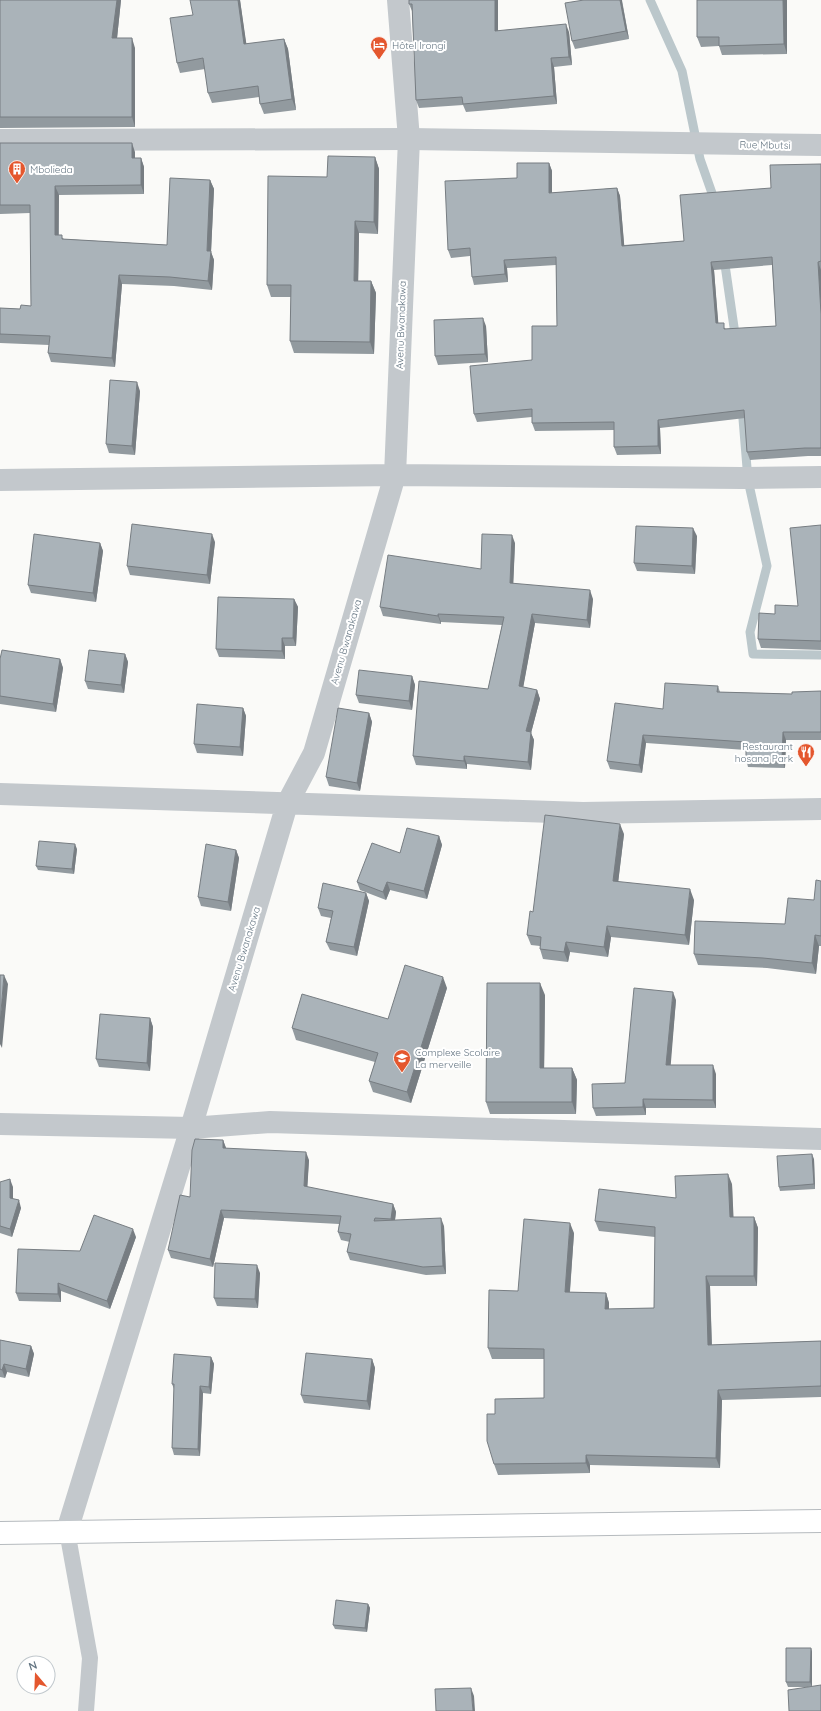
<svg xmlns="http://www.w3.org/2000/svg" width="821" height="1711" font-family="Quicksand,sans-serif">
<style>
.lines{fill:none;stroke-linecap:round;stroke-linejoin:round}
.stream{stroke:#bbc7cb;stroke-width:9}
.primary-casing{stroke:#b5babe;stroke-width:24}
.service{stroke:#c3c8cc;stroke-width:16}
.minor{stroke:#c3c8cc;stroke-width:22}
.tertiary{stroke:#c3c8cc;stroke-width:22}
.primary{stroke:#fff;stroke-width:22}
.wall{fill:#929a9f;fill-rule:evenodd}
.shaded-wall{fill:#777d82}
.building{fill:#aab3b9;stroke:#777d82;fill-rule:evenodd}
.labels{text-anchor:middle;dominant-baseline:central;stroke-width:4;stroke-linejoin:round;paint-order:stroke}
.poi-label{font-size:10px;fill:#657683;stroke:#fff;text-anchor:start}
.street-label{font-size:10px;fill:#657683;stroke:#fff}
</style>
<rect width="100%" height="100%" fill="#fafaf8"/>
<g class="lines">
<path class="stream" d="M650,0L682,71L700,159L713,196L715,204
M724,258L736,341
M742,407L748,480L767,566L750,632L753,654L821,655"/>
<g class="primary-casing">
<path id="primary" d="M0,1533L821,1521"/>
</g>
<path class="service" d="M67,1531L90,1658L86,1711"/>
<path class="minor" d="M0,480L395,475L742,478L821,477
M0,794L583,813L821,809
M0,1124L191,1128L270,1122L821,1139
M67,1531L191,1128L287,804L314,753L395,475L409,139L398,0"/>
<path class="tertiary" d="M0,140L409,139L821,145"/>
<use href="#primary" class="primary"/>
</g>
<path class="wall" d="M0,0H121L117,38L135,48V127L0,128Z
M240,0L246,44L284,39L288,49L296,110L264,114L260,104L259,97L212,103L208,93L205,69L180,73L177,63L193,15Z
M409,0H498V31L569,32L572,65L554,67L557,104L466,112L463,105L419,108L416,100L412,11L409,4Z
M584,0H622L629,39L575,49L572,41Z
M697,0H787V54L722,55L719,46L701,47L697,37Z
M0,143L135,152V158H141L144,167V194L59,195V235L64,239L167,245L210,180L214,189L211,252L214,260L212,290L174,286L122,284L115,367L51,362L48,353L49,345L0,343V308L20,309L31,306L30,213L0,214Z
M375,157L379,169L378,234L359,233L358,281H371L376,293L374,354L294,353L290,341L291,297H271L267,285L327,177Z
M549,163L552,171V193L617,188L620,196L624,245L684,241L771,188L821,165V456H808L750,460L747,452L745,418L660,428L661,454L617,455L614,447V430L535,431L532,423V417L477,422L474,414L532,360L557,326L556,265L507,268L508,282L474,285L472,277L470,256L451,258L448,250L517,178ZM772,265L776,326L726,329L718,323L714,270Z
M486,326L488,362L438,365L435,356Z
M140,391L135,455L109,453L106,444Z
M821,525V650L761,648L758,639L775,614L798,606Z
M697,536L695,574L637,571L634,563Z
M215,542L210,584L130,575L127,566Z
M100,543L103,551L96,602L31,593L28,585Z
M515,543L513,584L593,599L590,628L535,623L523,687L537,690L540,699L531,733L534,740L531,770L467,764V769L416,765L413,756L488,689L502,625L441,622V624L383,616L380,607L481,569Z
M294,599L298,607L296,646H285V659L219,657L216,649Z
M125,654L128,662L124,693L88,689L85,681Z
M0,659H60L63,668L56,712L0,704Z
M412,676L415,685L412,710L359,703L356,695Z
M718,686L720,692L792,694L821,691V740H786L785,768L748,767L746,759V750L646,743L642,773L610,769L607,761L663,709Z
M243,708L246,716L243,756L197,753L194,744Z
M369,713L372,722L360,791L329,786L326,777Z
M624,834L618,882L694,900L689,945L611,937L608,957L570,952L568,962L543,959L540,949V946L531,945L527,935L533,912Z
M439,836L442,845L427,899L390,890L386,900L360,890L357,882L400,853Z
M77,849L74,874L38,870L36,866Z
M236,850L239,858L231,911L201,906L198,897Z
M821,881V946H819L816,974L767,968L698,965L694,954L785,924L814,900Z
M366,893L369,901L357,956L330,950L326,942L331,918L321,916L318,908Z
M447,988L411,1103L373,1092L369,1081L375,1062L296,1040L292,1028L388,1019Z
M545,995L544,1068H572L577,1080L576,1114H490L486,1102Z
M676,1000L670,1065L716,1074V1108H646V1115L596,1116L593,1108L625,1083Z
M150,1018L153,1027L150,1071L99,1067L96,1059Z
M223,1140L226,1148L309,1160L307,1187L393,1204L396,1212L395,1220L444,1226L446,1274L426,1275L350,1260L347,1252L350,1242L341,1240L338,1232L339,1224L224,1218L213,1267L171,1258L168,1250L190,1197Z
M814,1159L815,1189L780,1191L779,1187Z
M0,1182L13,1187V1199L21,1208L12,1237L0,1233Z
M732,1184L733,1217H754L758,1228L757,1286H710L712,1345L821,1341V1397L722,1400L720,1468L590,1465V1473L498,1475L494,1464L495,1414L544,1398V1359H492L488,1348L518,1291L574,1233L570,1292L606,1293L609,1303V1309L654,1308L655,1237L599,1231L595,1221L676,1198Z
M136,1237L110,1309L61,1291V1302L19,1301L16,1293L80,1251Z
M260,1273L258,1308L217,1306L214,1298Z
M0,1340L31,1346L34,1354L29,1377L7,1372L5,1378L0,1377Z
M211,1357L214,1364L211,1394L203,1393L200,1456L174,1455L172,1448L174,1389L172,1384Z
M372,1359L375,1368L370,1410L304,1403L301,1395Z
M368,1604L370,1608L367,1632L335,1629L333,1625Z
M811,1648L812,1652V1686L808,1687H788L786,1682Z"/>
<path class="shaded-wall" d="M117,0H121L116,48L112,38Z
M238,0H240L248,55L244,44Z
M495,0H498V39L495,31Z
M620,0H622V2L629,39L626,31Z
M783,0H787V54L784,44Z
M566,24L569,32L572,65L569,57Z
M132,38L135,48V127L132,117Z
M284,39L288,49L296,110L292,99Z
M551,58L554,67L557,104L554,96Z
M132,143L135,152V167L132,158Z
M375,157L379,169L378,234L374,222Z
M141,158L144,167V194L141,185Z
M549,163L552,171V201L549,193Z
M210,180L214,189L211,252L214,260L212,290L208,281L207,251Z
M55,186L59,195L58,244L55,235Z
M617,188L620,196L625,254L622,246Z
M355,221L359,233L358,293L354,281Z
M504,260L507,268L508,282L505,274Z
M711,262L714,270L719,331L716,323Z
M818,262L821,270V314Z
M119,275L122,284L115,367L112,358Z
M371,281L376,293L374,354L370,342Z
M483,318L486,326L488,362L485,354Z
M137,382L140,391L135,455L132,446Z
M658,420L660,428L661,454L658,446Z
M693,528L697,536L695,574L692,566Z
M212,534L215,542L210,584L207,575Z
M512,535L515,543L513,591L510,583Z
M100,543L103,551L96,602L93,593Z
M590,590L593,599L590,628L587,620Z
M294,599L298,607L296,646L293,638Z
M438,614L441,622V624L438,616Z
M532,614L535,623L522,694L519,686Z
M282,638L285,646V659L282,651Z
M125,654L128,662L124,693L121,685Z
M60,659L63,668L56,712L53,704Z
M412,676L415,685L412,710L409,701Z
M537,690L540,699L531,733L534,740L531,770L528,762L526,731Z
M243,708L246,716L243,756L240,747Z
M369,713L372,722L360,791L357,783Z
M783,732L786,740L785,768L782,760Z
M643,735L646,743L642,773L639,765Z
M464,756L467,764V769L464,761Z
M620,824L624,834L617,892L613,881Z
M439,836L442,845L427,899L424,891Z
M75,844L77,849L74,874L72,869Z
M236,850L239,858L231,911L228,902Z
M387,882L390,890L386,900L383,892Z
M690,889L694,900L689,945L685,935Z
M366,893L369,901L357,956L354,947Z
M607,926L611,937L608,957L604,947Z
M815,935L819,946L816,974L812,963Z
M566,942L570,952L568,962L564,952Z
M4,975L8,984L2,1048L0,1044V1024Z
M443,977L447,988L411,1103L407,1092Z
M540,983L545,995L544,1080L540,1068Z
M673,992L676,1000L670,1074L666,1065Z
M150,1018L153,1027L150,1071L147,1063Z
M713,1065L716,1074V1108L713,1100Z
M572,1068L577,1080L576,1114L572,1102Z
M643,1099L646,1108V1115L643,1107Z
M223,1140L226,1148V1156L223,1148Z
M306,1152L309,1160L307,1194L304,1186Z
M812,1154L814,1159L815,1189L814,1184Z
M728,1174L732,1184L734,1227L730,1217Z
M10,1179L13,1187V1205L10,1198Z
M19,1200L21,1208L12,1237L10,1229Z
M393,1204L396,1212L394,1227L391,1219Z
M221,1210L224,1218L213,1267L210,1259Z
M754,1217L758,1228L757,1286L754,1276Z
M441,1218L444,1226L446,1274L443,1266Z
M570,1223L574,1233L569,1302L565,1292Z
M133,1229L136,1237L110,1309L107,1301Z
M257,1265L260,1273L258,1308L255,1299Z
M706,1276L710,1286L712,1355L708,1345Z
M58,1283L61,1291V1302L58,1294Z
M606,1293L609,1303V1320L605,1309Z
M31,1346L34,1354L29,1377L26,1369Z
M211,1357L214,1364L211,1394L209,1387Z
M372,1359L375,1368L370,1410L367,1401Z
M4,1364L7,1372L5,1378L2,1370Z
M200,1386L203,1393L200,1456L198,1449Z
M718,1390L722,1400L720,1468L716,1458Z
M586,1455L590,1465V1473L586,1463Z
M368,1604L370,1608L367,1632L365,1628Z
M811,1648L812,1652V1687L810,1682Z
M471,1688L474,1696L475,1711H473Z"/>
<path class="building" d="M0,0H117L112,38H132V117H0Z
M190,0H238L244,44L284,39L292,99L260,104L258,86L208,93L203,58L177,63L170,18L193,15Z
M409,0H495V31L566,24L569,57L551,58L554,96L463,104L462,97L416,100L412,4H409Z
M584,0H620L626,31L572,41L565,3Z
M697,0H783L784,44L719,46V37H697Z
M0,143H132V158H141V185L55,186V235H62V239L167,245L170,178L210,180L207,251H211L208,281L170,277L119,275L112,358L48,353L50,336L0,334V308L20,309L21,305L31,306L30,205H0Z
M328,156L375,157L374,222L355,221L354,281H371L370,342L290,341L291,285H267L268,176L327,177Z
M517,163H549V193L617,188L622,246L684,241L680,195L771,188L770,165L821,164V261L818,262L821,314V448H805L747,452L744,410L658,420V446L614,447V422L532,423V409L474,414L470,366L532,360V326H557L556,257L504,260L505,274L472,277L470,248L448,250L445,181L517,178ZM772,257L776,326L724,329V323H716L711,262Z
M483,318L485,354L435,356L434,320Z
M110,380L137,382L132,446L106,444Z
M132,524L212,534L207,575L127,566Z
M821,525V641L758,639L759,613L775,614V605L798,606L790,528Z
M636,526L693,528L692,566L634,563Z
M34,534L100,543L93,593L28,585Z
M482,534L512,535L510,583L590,590L587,620L532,614L519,686L537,690L526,731L531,732L528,762L464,756V761L413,756L419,681L488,689L504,617L438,614V616L380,607L388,555L481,569Z
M218,597L294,599L293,638H282V651L216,649Z
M2,650L60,659L53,704L0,696V659Z
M89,650L125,654L121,685L85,681Z
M359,670L412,676L409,701L356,695Z
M665,683L718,686L717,692L792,694V692L821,691V732H783L782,760L746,759V742L643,735L639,765L607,761L615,703L663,709Z
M197,704L243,708L240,747L194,744Z
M338,708L369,713L357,783L326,777Z
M545,815L620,824L613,881L690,889L685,935L607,926L604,947L566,942L564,952L540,949L541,937L527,935L530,911L533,912Z
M407,828L439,836L424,891L387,882L383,892L357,882L372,843L400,853Z
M39,841L75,844L72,869L36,866Z
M206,844L236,850L228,902L198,897Z
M816,880L821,881V936L815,935L812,963L763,958L694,954L695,921L785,924L788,898L814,900Z
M323,883L366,893L354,947L326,942L333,911L318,908Z
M405,965L443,977L407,1092L369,1081L378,1053L292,1028L302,994L388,1019Z
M0,975H4L0,1024Z
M487,983H540V1068H572V1102H486Z
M634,988L673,992L666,1065H713V1100L643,1099V1107L593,1108L592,1084L625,1083Z
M100,1014L150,1018L147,1063L96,1059Z
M195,1139L223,1140V1148L306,1152L304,1186L393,1204L391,1219L375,1218L374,1221L441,1218L443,1266L423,1267L347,1252L351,1234L338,1232L341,1216L221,1210L210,1259L168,1250L180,1195L190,1197L192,1150Z
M812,1154L814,1184L779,1187L777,1156Z
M728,1174L730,1217H754V1276H706L708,1345L821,1341V1386L718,1390L716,1458L586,1455V1463L494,1464L487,1441V1414H495V1399L544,1398V1349L488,1348L489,1290L518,1291L524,1219L570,1223L565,1292L606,1293L605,1309L654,1308L655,1227L595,1221L599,1189L676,1198L675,1176Z
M10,1179V1198L19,1200L10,1229L0,1226V1182Z
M94,1215L133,1229L107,1301L58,1283V1294L16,1293L18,1249L80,1251Z
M215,1263L257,1265L255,1299L214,1298Z
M0,1340L31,1346L26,1369L4,1364L2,1370L0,1369Z
M306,1353L372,1359L367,1401L301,1395Z
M174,1354L211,1357L209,1387L200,1386L198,1449L172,1448L174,1384H172Z
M336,1600L368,1604L365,1628L333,1625Z
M786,1648H811L810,1682H786Z
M821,1685V1711H789L788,1690Z
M471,1688L473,1711H436L435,1689Z"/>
<defs>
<g id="hotel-pin" transform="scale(0.9)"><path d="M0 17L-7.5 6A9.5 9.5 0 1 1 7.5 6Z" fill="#e4572e" stroke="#fff"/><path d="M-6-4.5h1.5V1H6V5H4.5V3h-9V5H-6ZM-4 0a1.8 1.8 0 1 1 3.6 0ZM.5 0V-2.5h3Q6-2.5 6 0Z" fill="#fff"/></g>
<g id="building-pin" transform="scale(0.9)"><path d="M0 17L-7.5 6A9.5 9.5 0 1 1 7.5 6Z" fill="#e4572e" stroke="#fff"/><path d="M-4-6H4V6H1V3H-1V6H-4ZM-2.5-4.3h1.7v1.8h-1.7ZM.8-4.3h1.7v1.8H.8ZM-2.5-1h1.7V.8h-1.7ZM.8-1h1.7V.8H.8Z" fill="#fff"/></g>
<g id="restaurant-pin" transform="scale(0.9)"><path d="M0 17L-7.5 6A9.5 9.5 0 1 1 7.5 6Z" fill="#e4572e" stroke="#fff"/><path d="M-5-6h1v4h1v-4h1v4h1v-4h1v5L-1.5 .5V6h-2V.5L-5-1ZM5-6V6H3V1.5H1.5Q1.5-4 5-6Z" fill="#fff"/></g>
<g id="school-pin" transform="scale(0.9)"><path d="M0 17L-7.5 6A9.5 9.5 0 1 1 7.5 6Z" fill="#e4572e" stroke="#fff"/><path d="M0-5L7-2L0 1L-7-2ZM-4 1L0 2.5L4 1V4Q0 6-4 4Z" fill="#fff"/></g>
</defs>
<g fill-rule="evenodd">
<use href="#hotel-pin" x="379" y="45"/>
<use href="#building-pin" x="17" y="169"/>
<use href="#restaurant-pin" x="806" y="752"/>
<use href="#school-pin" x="402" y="1058"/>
</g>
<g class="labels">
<g class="poi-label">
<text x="392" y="45">Hôtel Irongi</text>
<text x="30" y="169">Mbolieda</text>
<text x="793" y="746" text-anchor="end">Restaurant<tspan x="793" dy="12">hosana Park</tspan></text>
<text x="415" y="1052">Complexe Scolaire<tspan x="415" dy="12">La merveille</tspan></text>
</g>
<g class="street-label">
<text transform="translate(765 145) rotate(1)">Rue Mbutsi</text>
<text transform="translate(401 325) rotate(-88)">Avenu Bwanakawa</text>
<text transform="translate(346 642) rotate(-74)">Avenu Bwanakawa</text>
<text transform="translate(244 949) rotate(-73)">Avenu Bwanakawa</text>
</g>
</g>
<g transform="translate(36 1675) rotate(341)"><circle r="19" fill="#ffffff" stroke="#c1c8cd"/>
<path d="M0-3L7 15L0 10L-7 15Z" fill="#e4572e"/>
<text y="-6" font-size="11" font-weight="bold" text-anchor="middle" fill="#657683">N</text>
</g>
</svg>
